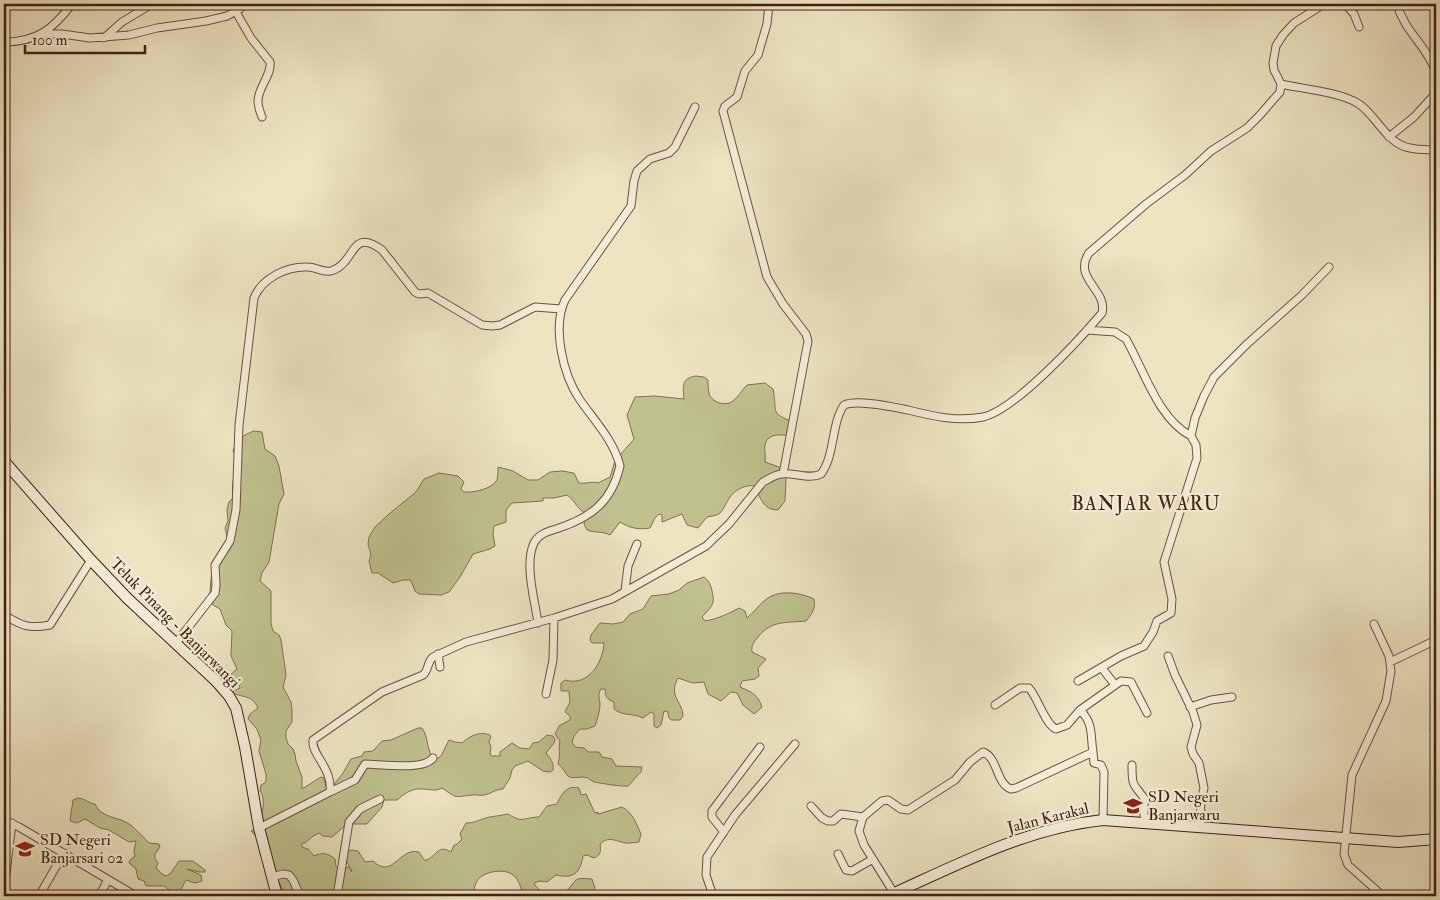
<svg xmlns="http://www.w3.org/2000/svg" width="1440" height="900" font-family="'IM FELL Double Pica',serif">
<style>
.green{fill:#bfc28f;stroke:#817050}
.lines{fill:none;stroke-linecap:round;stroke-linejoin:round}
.street-casing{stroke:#6e503e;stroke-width:9}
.secondary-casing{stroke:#431f12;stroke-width:12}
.street{stroke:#f3edd7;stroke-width:7}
.secondary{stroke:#f3edd7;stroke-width:10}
.labels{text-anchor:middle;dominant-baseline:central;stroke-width:4.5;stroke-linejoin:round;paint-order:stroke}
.street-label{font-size:16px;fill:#431f12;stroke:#f3edd7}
.poi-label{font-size:16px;fill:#431f12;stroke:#f3edd7;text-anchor:start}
.quarter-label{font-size:19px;letter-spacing:1px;fill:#431f12;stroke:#f3edd7}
</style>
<rect width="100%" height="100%" fill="#ede4c2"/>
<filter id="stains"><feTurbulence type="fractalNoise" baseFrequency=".004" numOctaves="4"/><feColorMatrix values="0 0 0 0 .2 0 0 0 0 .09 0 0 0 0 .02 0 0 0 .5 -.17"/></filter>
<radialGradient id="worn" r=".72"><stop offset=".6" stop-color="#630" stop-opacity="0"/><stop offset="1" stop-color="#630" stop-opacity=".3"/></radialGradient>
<path class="green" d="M696,376L704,377L708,380C708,384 708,389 709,393C711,402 725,407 733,401C738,397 742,390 747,385L765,383L773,389C778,411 768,413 794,422L791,436C782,435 768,432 765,445C764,451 766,456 765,462L779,467L784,473L786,479L785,501L778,510C763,510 761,498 754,486C746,484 735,490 730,497C726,502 724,510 719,514C715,516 711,516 707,517L698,528L687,525L682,514L662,522V515L659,514L655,518L650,528C639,530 629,528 620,522L610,535C602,531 595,533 587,530L584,524L585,513C576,508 575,500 567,495L554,498H543V501L512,503L506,510V522L494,526L493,534L495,546L490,549L473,554L460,577L449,592L441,595L419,594L415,591L412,583L410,580H403L393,583L378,573H372L369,561L371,555L368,544L369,537L375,527L389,514L416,492L424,479L439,473L458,476L464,482L461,489L464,492C473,493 492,489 497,480C498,476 498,471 498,467L513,471L528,480H538L550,472L562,471L574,473L579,483C586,484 592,481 598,483L610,477L615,461L634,439L627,415L635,397L655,396L684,399C683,387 681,378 696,376Z
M254,431L262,432L265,449L275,456L279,466L284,494L279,504L269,562L262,573L260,581L271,591V623L273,631L279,635L281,640L286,675L283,687L291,702L292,711V722L286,731V737L288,744L293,749L295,754L296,761L302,777V789L321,777L324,778L326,787H332L343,773L351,759L362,756L364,752L373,751L382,741L391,740L418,728H422C429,737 426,752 435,760L441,756L449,740L455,742L462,743C469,736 482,730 491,736L489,742L491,747L490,754L492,756H500V752L512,743L520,748L529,749L533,743L539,742L547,735L553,736L555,739L554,743L546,753C550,758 554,762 553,770L550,772L543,771L528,761L515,766L512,770L510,778L503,789C493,790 491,794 484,795C480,796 476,794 472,795C454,797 458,799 442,788C434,792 431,789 423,789C412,788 405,793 397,800H384L382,807L367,824H347L332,837L323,836L319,833L313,836L305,843H302V847L308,849L314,856C322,852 328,853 335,859L336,867L339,869L349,867L352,872L345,858L346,852L352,850L358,851L365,862L373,861C393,880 399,847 419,852L424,860H427C437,855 439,844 451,852L454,845H456L462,839L460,834L466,823C474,823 476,821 483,819C490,816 500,816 508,814C524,824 524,817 539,817L547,806L557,804C562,793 567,785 579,788L581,795L586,794L595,813L598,812V814L622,807C633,813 636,823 641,834L639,842C636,842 633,843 630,843C619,844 610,834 600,844C601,851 601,855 594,858L587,855L583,856C580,873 574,879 556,875L547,882L540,881L534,883C539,894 555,899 565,892C570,889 572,883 576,880C581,877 587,879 592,879L595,888L593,896H524C521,889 519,879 513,875C505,868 483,871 477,881C474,886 474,891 475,896H281L283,889L273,875V860C261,852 261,840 251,831L259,828L256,815L262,813C264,806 264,796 260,790L261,785L266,782V774L259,751L261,740L257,729L248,719L250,714L258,708C252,694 241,698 231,692L240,688L238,683L229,681V676L237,669L231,656L232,631L226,625L220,609L213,605L212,597L210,594C211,567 214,563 228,540L225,528L228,521L227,510L229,502L233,498C233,493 232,487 233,482C235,468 246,464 233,452C235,440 243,435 254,431Z
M704,577C708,580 709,582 711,587C716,604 713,605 702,617L705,621C717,619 728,614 739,608L745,611L747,618C753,613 758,606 764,601C777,589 799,592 814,599C816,608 812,614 806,621C787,623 771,620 758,637C754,642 751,645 752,652L766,659L758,668L759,676L755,679L742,681L740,687C752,692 758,695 762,707L754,714L743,705L737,693L731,692L721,701L708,694L704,682L693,683L678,678C668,697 682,700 683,716L680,720H671L669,718L668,712L664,711L661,725L657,728L654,726V714L651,712L643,718C633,713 622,716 614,709V702C606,699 606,697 605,689H601C597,695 600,699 600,705C600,712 597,719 595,726L587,729H580L574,736L572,742L575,747L584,748L588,752H599L602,757L612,759L616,766L642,767L641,772C636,776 631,784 628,786C623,787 599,783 594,782C590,780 588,777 583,777C578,777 572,779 568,776C564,772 563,767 558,764C561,753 558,750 560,741L555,734L559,726L570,720V716L565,712L570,702L569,691H561V683L565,680C588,687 603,663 604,643H592L590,640L591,635L600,623L613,624L623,622L630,614L643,609L651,596L669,594L679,590L687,583Z
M78,798C86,799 88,803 95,804C101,819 120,816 132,826C137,831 144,837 149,843L159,844L160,847L155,854V859L158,863L156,868L162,874L166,876L170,874L179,861H193L205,870V872H199L187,869L201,875L202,881L195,883L186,880L180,891L177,894L173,893L164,886H146L144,881L138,879L136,869L129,863L130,860L135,856L134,851L136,841L129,842L109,830L100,828L85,819L77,823L70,821L73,800Z"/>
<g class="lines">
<g class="street-casing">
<path id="street" d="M769,4L767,24L758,55L745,71L737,97L725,106L723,111L767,277L783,304L806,334L808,341L783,474
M1345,4L1354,14L1359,27
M1397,4C1404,31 1427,46 1436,72
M236,12L251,38L270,62C272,75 258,87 258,101C258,106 260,112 262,117
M43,34H62L90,38L129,35L157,28L206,21L227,16L240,9L244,4
M104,38L122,22L152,4
M4,42C37,42 53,29 72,4
M1281,84C1303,89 1340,92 1359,104C1365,108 1370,114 1375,120C1397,147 1400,149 1436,150
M1389,137L1414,117L1436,93
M1087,330L1115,332L1126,339C1144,370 1158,419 1191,436
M625,591L628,566L637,544
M4,615C22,626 29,629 50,625L91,560
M538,623C535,601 524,564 534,543C539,533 550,531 559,528C592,517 612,501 620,466C614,441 594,420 580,400C563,375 552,328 565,300L631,206L634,181L637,171L650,159L669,153L675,147L695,107
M1374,624L1389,656L1391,671L1386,701L1352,775L1344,854L1348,865L1383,896
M176,643L215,593L216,585L215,565L230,541L236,510L239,425L254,298C262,278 287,266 308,267C315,267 324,273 331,271C356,264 350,226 382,250L415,292L419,294L428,293L482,325L492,326L500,325L535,307L561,309
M438,654L440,667
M1168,656L1175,675L1193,712L1197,725L1191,747L1193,754L1199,763L1204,788L1201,800L1200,828
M1390,662L1436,640
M1102,668L1115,685
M1078,681L1121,656L1144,646L1153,632L1157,621L1171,613L1172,599L1164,562L1197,458L1196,445L1191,436L1195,418L1204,396L1214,377L1247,344L1302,295L1329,267
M546,694L553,660L554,618
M995,705L1020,688H1029C1038,698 1045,724 1056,729L1067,725L1080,710
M1190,707L1211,700L1232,697
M1434,730H1436
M1093,752L1094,763L1101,765L1104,772L1103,820
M1132,765C1132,787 1133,783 1144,798V816L1151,821V824
M330,792L355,780L365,764C380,764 424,771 433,758
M811,806L822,818L828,821H833L841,814L863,817
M4,820L19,827L136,896
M259,828L330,792C333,768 311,755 313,740L382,692L423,675C429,670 427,662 433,657L466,642L554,618L612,599L706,546L729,524L763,482C769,479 774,475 781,474C794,472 809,480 821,474C835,456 831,424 844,405C857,399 893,407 908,410C932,416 957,422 983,417C1015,410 1080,339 1102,313C1108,290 1072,278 1089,253L1146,204L1185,175L1211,151L1247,128L1260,115L1280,92L1281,84L1274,70L1273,63L1276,46L1283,35L1294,23L1324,4
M724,832L712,817V811L760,747
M838,854L846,870L852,871L873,859
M271,877L283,874L289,875L293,880L300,896
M4,890L12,823
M894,893L864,845L859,831L863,817L882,801L888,800L901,809L908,810L955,780L970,762L983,752C998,757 996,784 1011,789L1016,788L1093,752C1090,734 1094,724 1080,710L1121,681L1131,682L1147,713
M39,896L64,853
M99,896L108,880
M337,896L349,822L360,809L380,799
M713,896L706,875L707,857L735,815L795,744"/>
</g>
<g class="secondary-casing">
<path id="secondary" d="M4,461L91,560L127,598L216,681L229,696L236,708L245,747L259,828L277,896
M888,896C957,865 1026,828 1103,820L1398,842L1436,839"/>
</g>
<use href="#street" class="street"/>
<use href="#secondary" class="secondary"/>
</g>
<defs>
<g id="school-bare" transform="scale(1.5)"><path d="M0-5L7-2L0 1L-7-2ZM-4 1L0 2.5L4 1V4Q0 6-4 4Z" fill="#8f2418" stroke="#f3edd7" stroke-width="2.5" paint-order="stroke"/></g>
</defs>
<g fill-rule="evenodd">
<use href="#school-bare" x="1133" y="806"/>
<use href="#school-bare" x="25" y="849"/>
</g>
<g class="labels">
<g class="street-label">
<text transform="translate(175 623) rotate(45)">Teluk Pinang - Banjarwangi</text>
<text transform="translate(1048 818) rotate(-14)">Jalan Karakal</text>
</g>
<g class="poi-label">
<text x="1148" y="797">SD Negeri<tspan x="1148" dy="18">Banjarwaru</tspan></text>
<text x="40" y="840">SD Negeri<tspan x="40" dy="18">Banjarsari 02</tspan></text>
</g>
<g class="quarter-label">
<text x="1146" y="504">BANJAR WARU</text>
</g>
</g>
<rect width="1440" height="900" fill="none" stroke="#ede4c2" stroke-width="20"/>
<rect x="5" y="5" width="1430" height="890" fill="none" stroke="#431f12" stroke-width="2.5"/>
<rect x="10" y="10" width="1420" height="880" fill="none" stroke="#431f12"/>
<path d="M25 45v8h120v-8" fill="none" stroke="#431f12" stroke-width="2.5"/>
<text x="32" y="45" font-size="15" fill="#431f12" stroke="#f3edd7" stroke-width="4" paint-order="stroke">100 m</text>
<rect width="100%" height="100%" filter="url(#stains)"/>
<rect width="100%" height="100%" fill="url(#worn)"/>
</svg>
